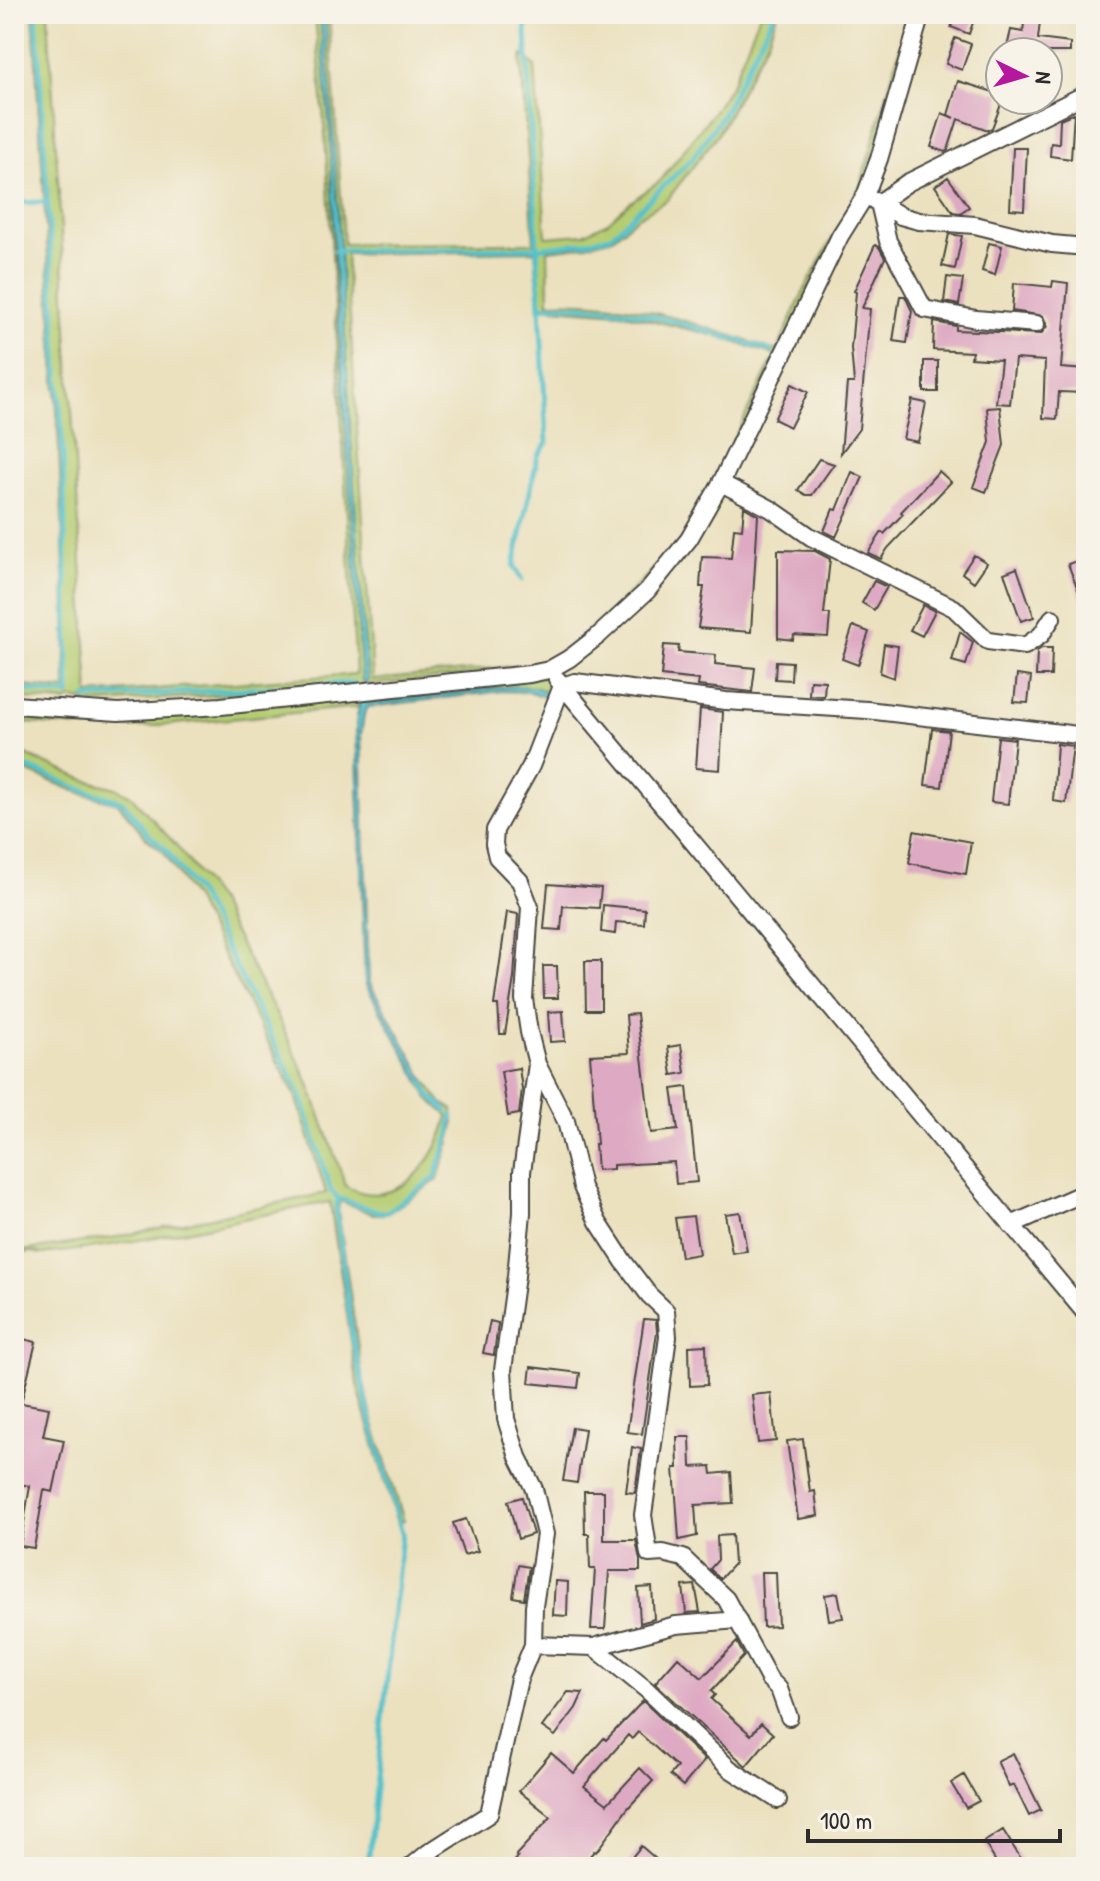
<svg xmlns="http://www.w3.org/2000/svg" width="1100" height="1881" font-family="'Patrick Hand',sans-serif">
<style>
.green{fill:#b5cd72;stroke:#707c4e;stroke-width:2;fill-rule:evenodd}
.water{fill:#54c1ca;stroke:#40767a;stroke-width:2}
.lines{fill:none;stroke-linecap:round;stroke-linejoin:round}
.stream{stroke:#54c1ca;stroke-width:5}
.building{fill:#deaac3}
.street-casing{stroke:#484641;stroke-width:20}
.street{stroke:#fff;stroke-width:16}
</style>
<rect width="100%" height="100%" fill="#f7f3e8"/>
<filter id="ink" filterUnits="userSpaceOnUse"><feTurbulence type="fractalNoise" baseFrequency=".0125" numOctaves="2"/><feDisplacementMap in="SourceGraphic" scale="16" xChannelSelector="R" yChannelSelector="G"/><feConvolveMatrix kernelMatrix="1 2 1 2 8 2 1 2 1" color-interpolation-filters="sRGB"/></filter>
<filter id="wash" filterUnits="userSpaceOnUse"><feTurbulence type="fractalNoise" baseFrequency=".006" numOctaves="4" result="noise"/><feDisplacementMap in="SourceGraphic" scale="32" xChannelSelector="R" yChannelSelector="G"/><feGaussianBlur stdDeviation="1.8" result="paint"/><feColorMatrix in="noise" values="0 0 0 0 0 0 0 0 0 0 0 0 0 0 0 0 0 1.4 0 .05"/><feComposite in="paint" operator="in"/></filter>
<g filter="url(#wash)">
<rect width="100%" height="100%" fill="#ebe1bf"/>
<path class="green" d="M33,14H48L89,694L356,674L325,134L315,14H320L330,134L334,251L363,682L368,681L360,591L325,14H329L344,244L534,243L521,61L523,55L535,66L546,237L584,234L608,222L629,203L660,181L712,114L732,83L760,14H777L768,40L718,134L667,200L635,219L613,238L583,246L548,250L549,302C628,297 703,326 777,351L804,290L859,190L910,14H915L862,195L835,238L719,481L687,537L657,575L594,634L566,655L547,664L527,669L360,686L85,704L84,701L71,699L66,702L14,698V685L66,690C65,464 45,239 33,14ZM535,251L539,307L621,313L713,335L775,355L687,535L609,614L563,651L547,660L526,665L373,680L346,254Z
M548,676L552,683L551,699L549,693C515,676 408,698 367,703L360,700L358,707L143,727L96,728L14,722V715L113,720Z
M14,750L85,780L116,788L131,796L177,846L216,898L277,1015L309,1084L346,1186C396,1214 438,1161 448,1116L428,1098L419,1080L424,1084L425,1080L442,1103L453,1109L454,1125L450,1142L437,1180L387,1214H373L340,1201L338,1210L362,1375L373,1421L404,1521L397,1523L358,1388L330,1202C234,1219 139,1245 42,1254L31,1252L14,1255V1252L117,1237L326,1193L297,1099L196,902L163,851L147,839L118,803L77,792L14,766Z"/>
<path class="water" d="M320,14H325C342,236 349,459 368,682H362L334,251L330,133Z
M514,686L535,687L550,693L551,699L531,692L503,691L368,707L364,714L361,734L369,982L425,1080V1085L419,1080L365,983L356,724L360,700L367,703Z"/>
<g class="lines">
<path class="stream" d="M14,203L46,202
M335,251L537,248L583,243L611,236L692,159L722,116L774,14
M542,306C621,301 696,327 771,351
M522,580L514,566L538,455L547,443L525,14
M14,689L69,695L63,456L36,14
M86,698L354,683
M14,762L80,789L122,802L149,835L166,850L202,900L301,1097L331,1191L338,1198L336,1210L353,1341L371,1422L402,1533L368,1866
M423,1082L429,1095L447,1111
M338,1198L375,1211L387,1212L435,1178L450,1133L452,1115"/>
</g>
<g id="blocks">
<path class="building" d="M956,14H976L969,34L951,27Z
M1025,14H1041L1038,39L1070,43V52H1006L1011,30L1023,32Z
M955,38L971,44L962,70L946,64Z
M958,81L1000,94V107L992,128L988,130L958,119L948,150L945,152L931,147L942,113L954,118L948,115Z
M1074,113L1071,159L1050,156L1051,143L1059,144L1060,119Z
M1013,148H1027L1024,210L1010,209Z
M948,177L969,207L960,213L953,212L935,186Z
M949,234L962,236L955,269L942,266Z
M989,243L1002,246L995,275L982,271Z
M875,245L879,247L885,258L862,308L870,309L859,429L841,453L847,383H854L851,348L856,292L854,291Z
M947,277L963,279L959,305L944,302Z
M1053,281L1068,283L1061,368L1086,370V393L1059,392L1057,419L1043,418L1045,361L1015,359L1010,404L996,403L1001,360L971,358L972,352L933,350L934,322L956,326V330L1041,334L1047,326L1043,316L1012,311L1014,283L1052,287Z
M900,296H905L912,311L907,343L893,341Z
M924,361H938V392H924Z
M792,384L808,392L790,427L774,419Z
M912,400L926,403L918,442L903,439Z
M1000,407L1004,445L986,492L973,487L990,442L987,408Z
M819,459L834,464L812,495H806L798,490Z
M939,471L951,482L888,548L881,559L868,553L882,532L884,534L903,514L901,512Z
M852,472L863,477L836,537L824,531L833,509L837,510Z
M744,507L758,515L751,632L698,628L704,587H700L702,557L731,558L734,528L742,529Z
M778,550L815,551L830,559L824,614H830L828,637L794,635L793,640L778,638Z
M974,555L987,563L974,582L962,573Z
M1082,559L1086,569L1085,608L1068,564Z
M1017,568L1034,617L1021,621L1004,573Z
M874,581L887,587L874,610L862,603Z
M923,605L935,611L922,636L910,630Z
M853,626L869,632L858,665L842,659Z
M960,632L973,642L966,665L952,661Z
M884,644L898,646L894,678L880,673Z
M664,645L679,646L678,652L716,655L715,664L755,668L752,692L698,686L699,680L661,676Z
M1042,648H1052L1051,676H1036L1037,651Z
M776,661L792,662L791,680L775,679Z
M1017,675L1031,677L1028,703L1014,702Z
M810,680L825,681L824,696L809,695Z
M700,709L723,712L720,770L696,768Z
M932,729L949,731L942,787L925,785Z
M998,737L1015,739L1008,804L991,802Z
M1057,744L1073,746L1066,803L1053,801Z
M914,831L971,842L966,874L909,863Z
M548,884L601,888L599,908L563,906L561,930L544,929Z
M603,905L645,909L644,924L616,922L615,934L601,932Z
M507,912L518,914L514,978L505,1034H500L498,1005H494Z
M585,961H601V1010H586Z
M543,966H557L558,998H544Z
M563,1011L565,1041L550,1042L548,1012Z
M637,1014L651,1133L678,1130L672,1089L687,1087L697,1182L676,1184L674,1162L613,1165V1169L597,1170L595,1144H597L590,1055L629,1053L626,1015Z
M681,1045L685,1073L672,1075L668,1047Z
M519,1068L522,1089L519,1114L508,1116L501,1071Z
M740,1212L747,1251L732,1253L725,1214Z
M693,1216L699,1254L681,1257L675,1218Z
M644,1319L656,1320L657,1332L642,1434L627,1432Z
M490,1321L498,1323L494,1355L483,1353Z
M19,1338L36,1342L21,1403L49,1408L43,1436L64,1440L53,1492L44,1490L34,1548L20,1546L30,1486L14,1483V1360Z
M706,1345L707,1385L690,1386L689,1346Z
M531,1367L580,1373L578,1388L529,1383Z
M771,1393L776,1441L758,1443L752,1395Z
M572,1427L585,1429L577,1483L563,1481Z
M677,1437H690L691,1467L711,1466L712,1474L731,1472L733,1503L695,1505L697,1536L679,1540L674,1468H678Z
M803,1439L810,1492L815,1491L818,1516L798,1519L787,1441Z
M632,1447L641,1449L635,1493L626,1492Z
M584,1491H604V1540H636L640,1560V1571H609L605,1629H591L595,1569H590L589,1534H585Z
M522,1497L533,1534L518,1539L508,1501Z
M466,1519L478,1551L464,1555L453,1523Z
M732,1535L734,1564L720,1579L710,1569L718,1560L717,1536Z
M518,1565L529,1567L524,1599L513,1597Z
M761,1572H776L778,1626L763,1627Z
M555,1581L568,1582L567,1616L553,1615Z
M695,1585L700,1612L686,1613L683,1586Z
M652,1587L654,1619L640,1623L638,1588Z
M838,1593L843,1618L829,1620L825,1595Z
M737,1642L744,1656L711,1691L715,1695L711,1699L751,1735L761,1723L773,1734L746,1766L655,1683L678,1657L702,1678Z
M568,1692L583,1693L576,1708L555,1736L542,1727Z
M643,1701L705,1760L683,1786L670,1775L677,1767L638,1732L632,1739L628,1735L584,1786L607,1804L640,1768L653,1781L628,1808L596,1852L594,1851L581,1867H510L518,1857L516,1855L551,1817L519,1791L551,1753L574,1773L604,1738L606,1740Z
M1013,1753L1041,1810L1029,1816L1014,1785L1009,1787L997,1761Z
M964,1775L979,1801L966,1808L951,1783Z
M1003,1830L1026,1867H999L984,1842Z
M641,1846L656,1859L649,1867H624Z"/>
</g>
</g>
<g filter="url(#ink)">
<use href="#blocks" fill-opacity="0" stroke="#484641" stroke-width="2"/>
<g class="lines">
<g class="street-casing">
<path id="street" d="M875,201L901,216L919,221L975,225L1052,244L1086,247
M1036,324L976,319L924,309L888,241L879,203L907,183L1086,94
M721,483L771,509L811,537L954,608L988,641L1025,646L1041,635L1052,618
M557,679L1086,1314
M14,705L118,712L221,706L530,674L549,670L570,658L598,636L647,591L689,539L721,483L840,236L865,196L879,159L921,14
M537,1064L522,1172V1213L516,1276L503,1370L506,1419L518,1457L534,1489L545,1534L534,1606L533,1645L594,1647L676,1625L738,1620
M1011,1225L1086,1192
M594,1647L647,1690L730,1769L778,1800
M789,1717L779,1689L769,1679L726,1599L683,1558L663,1553L649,1554L643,1515L668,1337L666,1311L649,1295L624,1262L598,1222L582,1187L566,1121L537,1064L529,1032L524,999L530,907L520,881L497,857L494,844L495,830L531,766L562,686L575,682L726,701L867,710L1086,736
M411,1867L428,1853L489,1814L519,1679L533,1645"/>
</g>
<use href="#street" class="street"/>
</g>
</g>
<rect width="1100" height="1881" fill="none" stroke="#f7f3e8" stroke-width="48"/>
<g transform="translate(1024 76) rotate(95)"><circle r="38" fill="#f7f3e8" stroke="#a5a39c" stroke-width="2"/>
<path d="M0-6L14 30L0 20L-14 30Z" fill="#b5179e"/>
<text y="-12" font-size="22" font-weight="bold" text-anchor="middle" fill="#2b2b2b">N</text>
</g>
<path d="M808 1829v12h252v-12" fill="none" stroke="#2b2b2b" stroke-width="4"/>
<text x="820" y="1829" font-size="24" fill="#2b2b2b" stroke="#f7f3e8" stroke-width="6" paint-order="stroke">100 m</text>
</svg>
